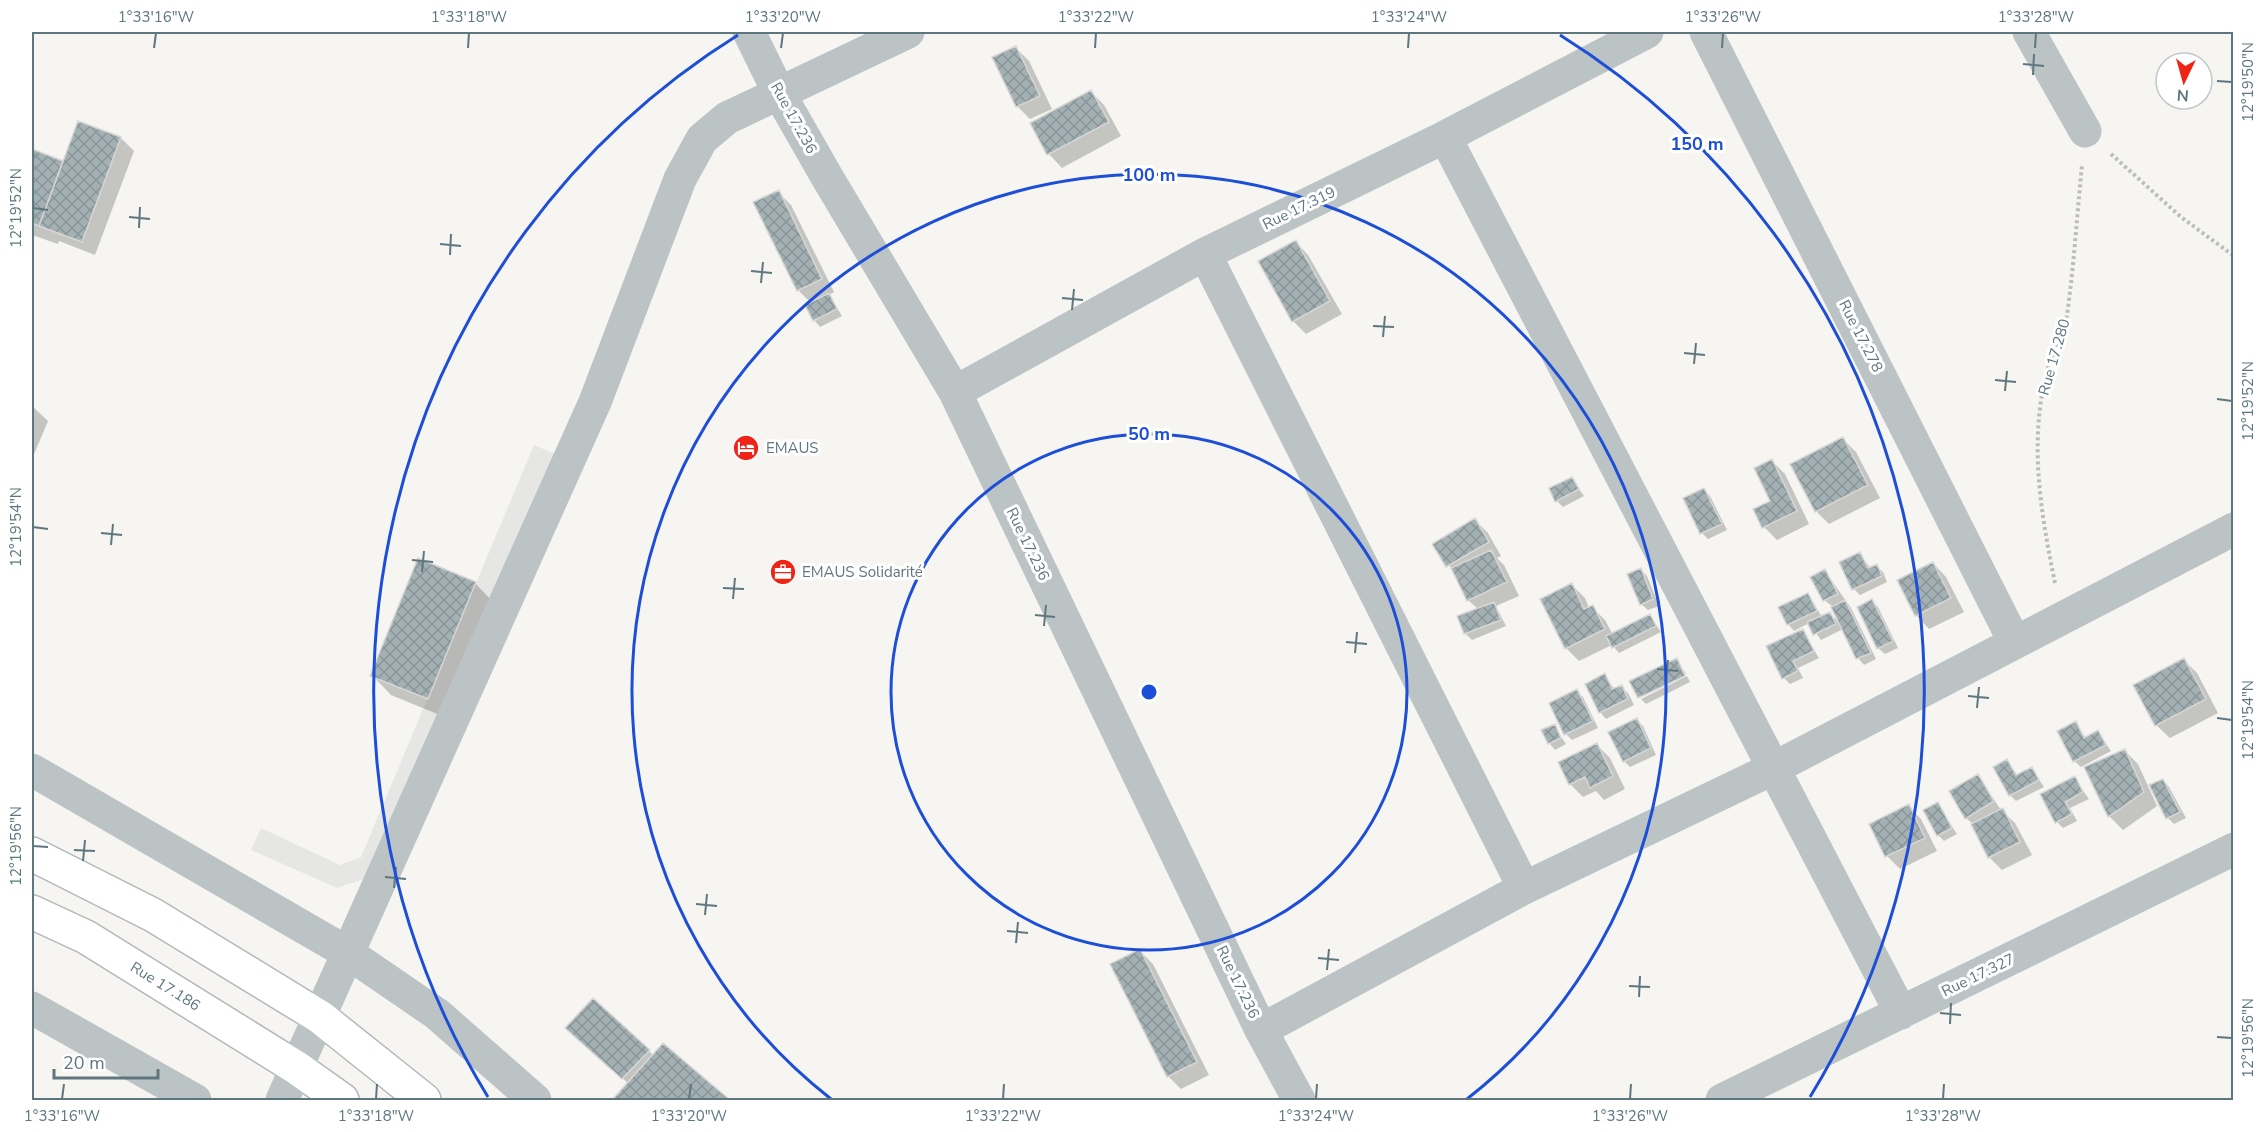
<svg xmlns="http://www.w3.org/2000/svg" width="2265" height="1132" font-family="'Nunito Sans',sans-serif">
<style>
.built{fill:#e6e7e5}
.shadow{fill:#0003}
.building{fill:url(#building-cross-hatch);stroke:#d7d7d5;stroke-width:1.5}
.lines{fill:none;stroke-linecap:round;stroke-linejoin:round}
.secondary-casing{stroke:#b0b9bc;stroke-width:36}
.path{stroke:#b8bdbe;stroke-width:4;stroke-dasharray:3 3;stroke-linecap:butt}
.minor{stroke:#bbc3c5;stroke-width:33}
.secondary{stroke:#fff;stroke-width:33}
.ticks{fill:none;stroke:#5e777f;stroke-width:2}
.ring{fill:none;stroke:#1d4ed8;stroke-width:3}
.labels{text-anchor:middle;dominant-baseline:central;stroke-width:6;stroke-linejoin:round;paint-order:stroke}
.street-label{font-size:15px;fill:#5e777f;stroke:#fff}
.poi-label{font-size:15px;fill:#5e777f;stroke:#fff;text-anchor:start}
.centre{fill:#1d4ed8;stroke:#fff;stroke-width:3}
.ring-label{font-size:18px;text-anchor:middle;font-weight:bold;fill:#1d4ed8;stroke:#fff;stroke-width:6;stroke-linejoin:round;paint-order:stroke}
.neatline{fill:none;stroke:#5e777f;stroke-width:2}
.ticks-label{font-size:15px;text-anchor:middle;fill:#5e777f}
</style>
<defs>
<pattern id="building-cross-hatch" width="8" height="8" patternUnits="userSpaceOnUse" patternTransform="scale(1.5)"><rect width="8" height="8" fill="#a4b1b4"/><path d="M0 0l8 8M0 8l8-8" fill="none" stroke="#899598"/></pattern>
</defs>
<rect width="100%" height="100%" fill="#f6f5f2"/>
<path class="built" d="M534,445L558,455L381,873L337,888L251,850L261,828L340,865L361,857Z"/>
<path class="shadow" d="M1016,48L1029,61L1052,109L1030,119L1017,106Z
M1091,92L1104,105L1121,136L1062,168L1049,154L1032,124Z
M79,123L121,138L134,151L95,255L59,241L58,244L32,235V151L64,164Z
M778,192L791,205L834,292L829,295L842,316L820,327L814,320L811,303L798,290Z
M1295,241L1308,255L1342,314L1306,334L1293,321Z
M32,406L48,421L32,459Z
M1843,439L1856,452L1880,498L1829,524L1816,511Z
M1772,461L1785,474L1809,524L1777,540L1764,527L1772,502Z
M1572,479L1584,496L1563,507L1557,501Z
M1704,490L1710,496L1727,530L1708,539L1702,533Z
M1475,520L1488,533L1501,556L1497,558L1504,565L1519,596L1496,606L1506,626L1472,640L1465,633L1478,609L1468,600L1456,575L1434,544Z
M1860,554L1871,569L1876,566L1883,572L1887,582L1860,595L1854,589Z
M1933,563L1946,577L1964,612L1929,629L1916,615Z
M1641,570L1647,576L1659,606L1648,610L1641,604Z
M1825,571L1851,608L1876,659L1864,665L1858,658L1843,629L1821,640L1809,623L1794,631L1788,624L1808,594L1822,617L1830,614L1840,623L1832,606L1824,600Z
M475,583L494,603L447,718L391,695L372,675Z
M1572,585L1585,598L1589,608L1592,607L1605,620L1613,635L1650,616L1661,632L1619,653L1612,645L1579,661L1566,648Z
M1872,601L1878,607L1898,648L1885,654L1878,648Z
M1802,631L1819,658L1798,668L1803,678L1790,684L1784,678Z
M1676,660L1686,674L1639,696Z
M2184,660L2197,673L2218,713L2170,738L2156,725L2135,686Z
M1604,675L1615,690L1621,687L1628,693L1634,705L1606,719L1600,712Z
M1687,676L1690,682L1646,704L1641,699Z
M1576,691L1583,697L1598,728L1572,740L1566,734Z
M1637,720L1643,726L1656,755L1630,767L1624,761Z
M2075,723L2086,738L2098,732L2111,751L2081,767L2074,761Z
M1554,726L1566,744L1555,750L1549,743Z
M1597,745L1610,758L1625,789L1604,800L1596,791L1583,797L1570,784Z
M2125,751L2138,764L2157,806L2123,830L2110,817L2086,768Z
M2007,761L2018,776L2032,769L2044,787L2016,801L2010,795Z
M1978,776L2001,810L2015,823L2032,855L2002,870L1989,857L1973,824L1966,818Z
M2074,778L2089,799L2070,808L2077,821L2063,828L2057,822Z
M2163,780L2169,787L2186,818L2174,824L2168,818Z
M1937,804L1957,834L1944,841L1938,835Z
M1908,806L1921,819L1937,851L1900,869L1887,856Z
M1140,951L1153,964L1209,1075L1181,1089L1168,1076Z
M580,1041L649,1051L654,1056L664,1045L727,1100H614L629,1084Z"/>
<path class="building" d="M1016,46L1040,96L1016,107L992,57Z
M1091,90L1109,122L1047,155L1030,123Z
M78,121L121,137L82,242L39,226Z
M32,149L63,161L39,226L32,223Z
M779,190L822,279L797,291L753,202Z
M1296,240L1330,301L1292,322L1258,261Z
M829,293L837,309L813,321L805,305Z
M1843,437L1868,485L1815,512L1790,464Z
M1772,459L1797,511L1762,528L1753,509L1770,501L1754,468Z
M1572,477L1579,489L1555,502L1549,488Z
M1704,488L1722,524L1700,534L1683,498Z
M1475,518L1489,542L1446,567L1432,544Z
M1491,550L1507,582L1467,601L1451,568Z
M1860,552L1868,568L1877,564L1882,576L1852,590L1839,562Z
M418,558L476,582L428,699L370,676Z
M1933,562L1951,598L1915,616L1897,580Z
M1641,568L1653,599L1640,605L1627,574Z
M1825,569L1838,594L1823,601L1810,577Z
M1572,583L1584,609L1593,605L1605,629L1565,649L1540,599Z
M1808,593L1817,611L1787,625L1778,607Z
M1872,599L1893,641L1877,649L1857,607Z
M1845,600L1871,653L1856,659L1831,607Z
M1494,602L1501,620L1464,634L1457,616Z
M1830,612L1836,624L1813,635L1807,622Z
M1650,614L1656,626L1612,648L1606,636Z
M1803,629L1814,651L1793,661L1798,671L1782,679L1766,646Z
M1677,658L1685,676L1638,698L1629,681Z
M2184,658L2206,699L2155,726L2133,685Z
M1605,673L1612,689L1622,685L1628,699L1599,713L1585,684Z
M1577,689L1593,721L1564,735L1549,703Z
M1637,718L1651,748L1623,762L1608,732Z
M2076,721L2084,738L2098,730L2106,745L2073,762L2057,731Z
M1555,724L1561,738L1548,744L1541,730Z
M1597,743L1613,776L1590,788L1585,777L1569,785L1558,762Z
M2125,749L2144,792L2108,817L2084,767Z
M2007,759L2016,775L2032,767L2039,780L2009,796L1993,767Z
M1978,774L1994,801L1965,819L1949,791Z
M2075,776L2083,792L2065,802L2072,814L2055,823L2040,794Z
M2163,779L2180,812L2166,819L2149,785Z
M1938,802L1952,828L1937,836L1923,810Z
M1909,804L1925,838L1885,857L1869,824Z
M2003,808L2020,842L1988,858L1971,824Z
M1140,949L1197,1062L1167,1077L1110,964Z
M593,998L650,1050L622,1079L565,1028Z
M663,1043L730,1100H612Z"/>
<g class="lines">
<g class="secondary-casing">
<g id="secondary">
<path d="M32,854L153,915L320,1017L424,1100"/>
<path id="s1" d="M32,912L86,937L297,1068L342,1100"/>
</g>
</g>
<path class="path" d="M2111,154L2181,217L2234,256
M2055,583C2041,514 2029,445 2046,375C2051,354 2064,336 2067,315C2074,265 2077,215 2082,165"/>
<path class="minor" d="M749,32L779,93L827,177L955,392L1261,1030L1299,1100
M1706,32L2014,641
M2029,32L2085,131
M1445,137L1901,1013
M1205,254L1524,888
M955,392L1205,254L1445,137L1647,32
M32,770L348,953L437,1014L535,1100
M32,1008L195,1100
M1261,1030L1524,888L1772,769L2234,529
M282,1100L595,402L680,179L702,139L727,118L908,32
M1722,1100L2234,849"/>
<use href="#secondary" class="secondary"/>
</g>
<path class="ticks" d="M154,48L156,33M468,48L469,33M781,48L783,33M1095,48L1096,33M1408,48L1409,33M1722,48L1723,33M2035,48L2036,33M2023,64L2044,66M2033,75L2034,54M2217,81L2232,82M33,208L48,210M129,217L150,219M139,228L140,207M440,244L461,246M450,255L451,234M751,271L772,273M761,283L763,262M1062,298L1083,300M1072,310L1074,289M1373,326L1394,327M1383,337L1385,316M1684,353L1705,355M1694,364L1696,343M1995,380L2016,382M2005,391L2007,371M2217,399L2232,401M33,527L48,529M101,533L122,535M111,545L113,524M412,560L433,562M422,572L424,551M723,588L744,589M733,599L735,578M1035,615L1055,617M1044,626L1046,605M1346,642L1367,644M1355,653L1357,632M1657,669L1678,671M1666,681L1668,660M1968,696L1989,698M1977,708L1979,687M2217,718L2232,720M33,846L48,847M74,850L95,851M83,861L85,840M385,877L406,879M394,888L396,867M696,904L717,906M705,915L707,894M1007,931L1028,933M1016,943L1018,922M1318,958L1339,960M1327,970L1329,949M1629,986L1650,987M1639,997L1640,976M1940,1013L1961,1015M1950,1024L1951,1003M2217,1037L2232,1038M62,1099L64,1084M376,1099L377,1084M689,1099L691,1084M1003,1099L1004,1084M1316,1099L1317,1084M1630,1099L1631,1084M1943,1099L1944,1084"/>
<g class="ring">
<circle cx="1149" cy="692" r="258"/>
<path d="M831 1099A517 517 0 1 1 1467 1099"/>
<path d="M488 1097A775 775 0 0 1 738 35M1560 35A775 775 0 0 1 1810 1097"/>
</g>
<defs>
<g id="hotel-disc" transform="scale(1.35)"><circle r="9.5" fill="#f02317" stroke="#fff"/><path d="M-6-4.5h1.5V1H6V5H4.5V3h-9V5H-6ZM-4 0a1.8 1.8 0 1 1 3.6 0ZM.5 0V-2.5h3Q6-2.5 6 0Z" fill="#fff"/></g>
<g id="office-disc" transform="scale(1.35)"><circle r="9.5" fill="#f02317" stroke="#fff"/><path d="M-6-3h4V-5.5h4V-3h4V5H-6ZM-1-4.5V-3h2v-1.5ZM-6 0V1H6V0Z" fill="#fff"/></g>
</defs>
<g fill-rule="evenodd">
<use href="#hotel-disc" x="746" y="448"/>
<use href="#office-disc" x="783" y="572"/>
</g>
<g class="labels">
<g class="street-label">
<text transform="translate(794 118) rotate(61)">Rue 17.236</text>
<text transform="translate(1299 208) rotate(-26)">Rue 17.319</text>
<text transform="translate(1861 336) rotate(63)">Rue 17.278</text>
<text transform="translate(2054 357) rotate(-74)">Rue 17.280</text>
<text transform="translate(1028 544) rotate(64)">Rue 17.236</text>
<text transform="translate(1978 975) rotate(-26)">Rue 17.327</text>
<text transform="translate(1238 982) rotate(64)">Rue 17.236</text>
<text stroke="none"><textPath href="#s1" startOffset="153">Rue 17.186</textPath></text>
</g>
<g class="poi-label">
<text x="766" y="448">EMAUS</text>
<text x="802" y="572">EMAUS Solidarité</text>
</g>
</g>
<circle cx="1149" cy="692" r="9" class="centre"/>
<g class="ring-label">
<text x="1697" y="150">150 m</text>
<text x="1149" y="181">100 m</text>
<text x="1149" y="440">50 m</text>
</g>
<rect width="2265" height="1132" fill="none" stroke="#ffffff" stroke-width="66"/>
<g transform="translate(2184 81) rotate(185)"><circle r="28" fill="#ffffff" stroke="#bfc9cc" stroke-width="1.5"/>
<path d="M0-4.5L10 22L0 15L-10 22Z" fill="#f02317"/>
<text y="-9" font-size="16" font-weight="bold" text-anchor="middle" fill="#5e777f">N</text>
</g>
<path d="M54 1069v9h104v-9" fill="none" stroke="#5e777f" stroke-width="3"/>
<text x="63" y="1069" font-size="18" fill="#5e777f" stroke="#ffffff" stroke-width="4.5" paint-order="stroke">20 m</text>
<rect x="33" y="33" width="2199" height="1066" class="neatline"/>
<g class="ticks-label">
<text x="156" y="22">1°33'16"W</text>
<text x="469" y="22">1°33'18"W</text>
<text x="783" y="22">1°33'20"W</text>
<text x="1096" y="22">1°33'22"W</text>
<text x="1409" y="22">1°33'24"W</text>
<text x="1723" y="22">1°33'26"W</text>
<text x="2036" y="22">1°33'28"W</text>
<text transform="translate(2248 82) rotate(-90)" y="5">12°19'50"N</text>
<text transform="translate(16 208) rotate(-90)" y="5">12°19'52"N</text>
<text transform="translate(2248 401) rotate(-90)" y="5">12°19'52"N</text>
<text transform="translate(16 527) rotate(-90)" y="5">12°19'54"N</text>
<text transform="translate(2248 720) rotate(-90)" y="5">12°19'54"N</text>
<text transform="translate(16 846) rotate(-90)" y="5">12°19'56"N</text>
<text transform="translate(2248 1038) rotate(-90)" y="5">12°19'56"N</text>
<text x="62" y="1121">1°33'16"W</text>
<text x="376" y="1121">1°33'18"W</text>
<text x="689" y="1121">1°33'20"W</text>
<text x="1003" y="1121">1°33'22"W</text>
<text x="1316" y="1121">1°33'24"W</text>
<text x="1630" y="1121">1°33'26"W</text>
<text x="1943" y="1121">1°33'28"W</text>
</g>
</svg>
